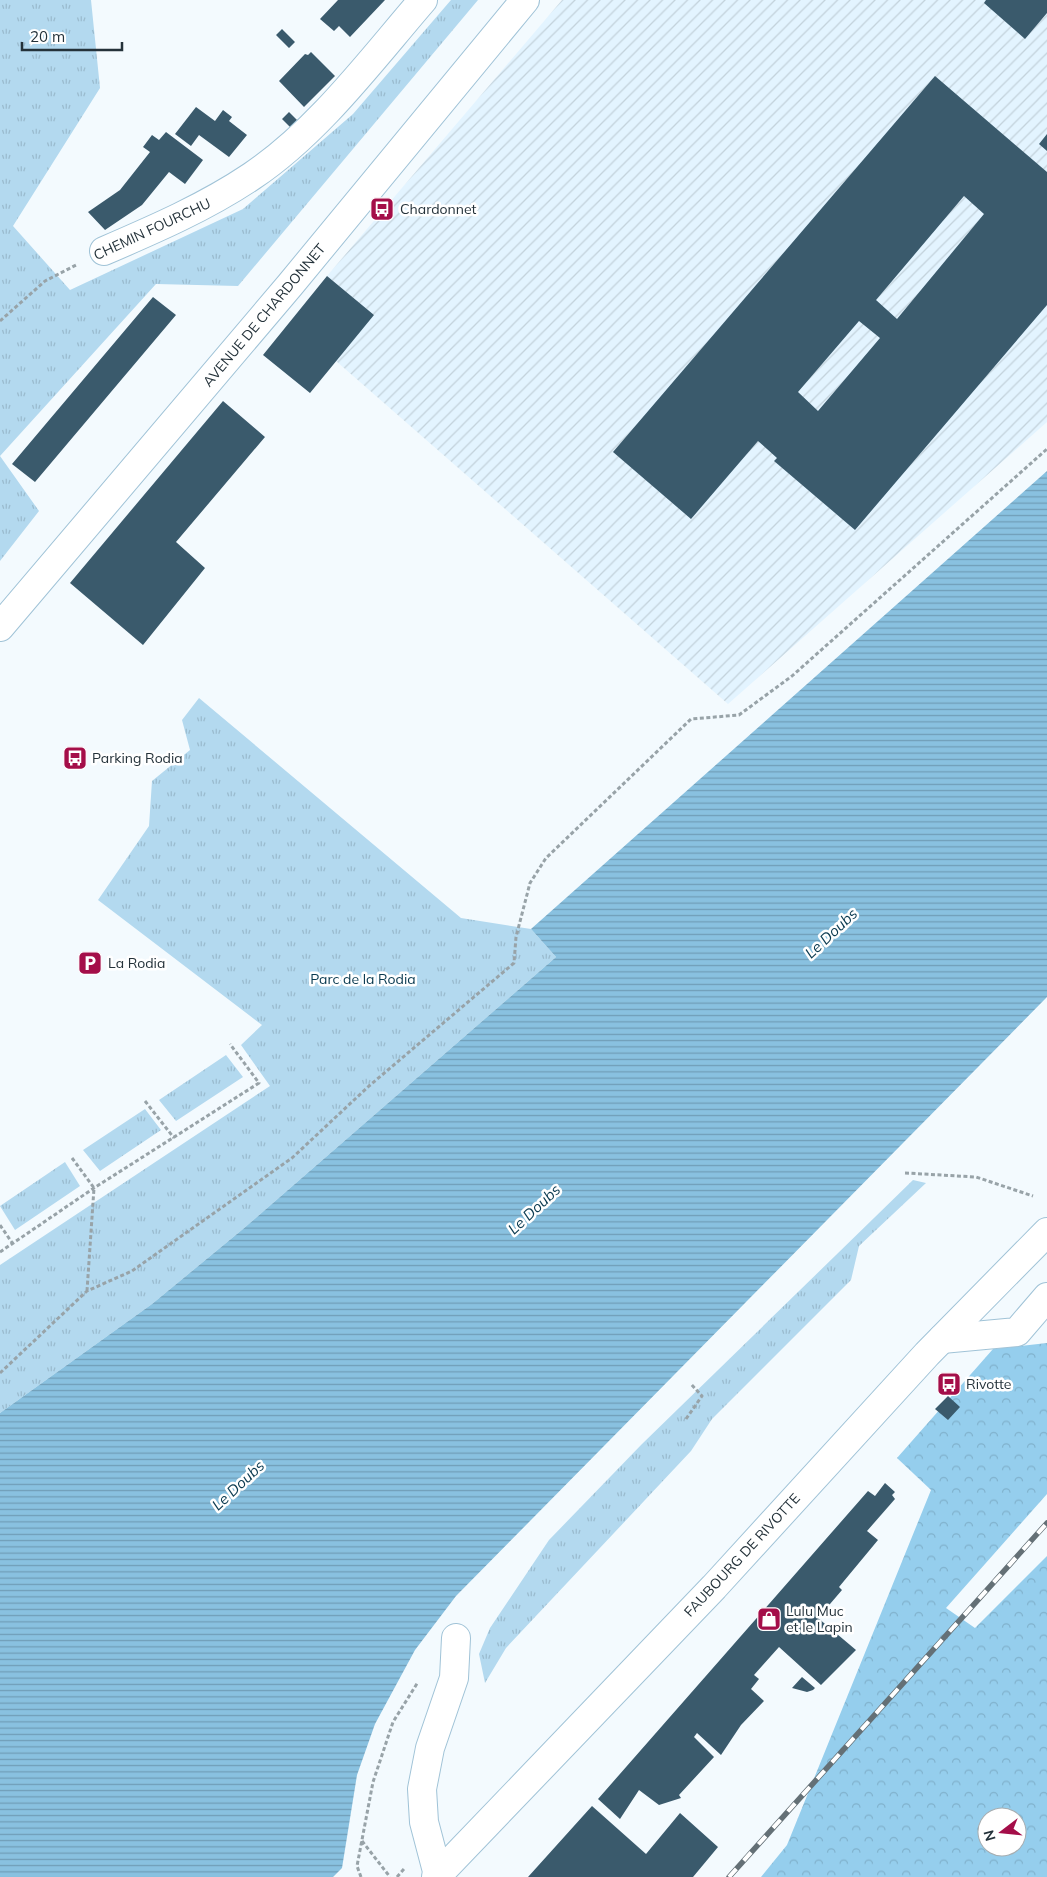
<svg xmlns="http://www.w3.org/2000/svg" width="1047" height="1877" font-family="Mulish,sans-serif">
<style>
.industrial{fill:url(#industrial-furrows)}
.grass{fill:url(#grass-tufts)}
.forest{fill:url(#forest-crowns);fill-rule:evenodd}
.water{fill:url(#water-rules)}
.building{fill:#3a5a6c;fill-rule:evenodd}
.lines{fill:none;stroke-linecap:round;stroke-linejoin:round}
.minor-casing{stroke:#a0c3d7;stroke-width:30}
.major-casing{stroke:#a0c3d7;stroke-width:30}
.path{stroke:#98a3a8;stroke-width:3;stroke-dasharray:4 2.5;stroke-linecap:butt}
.minor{stroke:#fff;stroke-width:28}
.major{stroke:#fff;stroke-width:28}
.rail-casing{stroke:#647076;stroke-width:5.5}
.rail{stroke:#fff;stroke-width:4;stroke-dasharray:11;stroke-linecap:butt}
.labels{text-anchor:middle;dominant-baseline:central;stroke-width:5;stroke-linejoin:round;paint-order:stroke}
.poi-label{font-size:14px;fill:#24323a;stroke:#fff;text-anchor:start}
.street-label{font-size:14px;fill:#24323a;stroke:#fff}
.park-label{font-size:14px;fill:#08394f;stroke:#fff}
.water-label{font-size:15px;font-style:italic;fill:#0a3a50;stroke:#fff}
</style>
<defs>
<pattern id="industrial-furrows" width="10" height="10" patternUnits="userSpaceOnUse" patternTransform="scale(1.25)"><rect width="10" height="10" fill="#e3f4ff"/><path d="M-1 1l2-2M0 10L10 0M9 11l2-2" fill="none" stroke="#c3d2db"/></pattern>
<pattern id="grass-tufts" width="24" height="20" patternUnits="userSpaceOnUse" patternTransform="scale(1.25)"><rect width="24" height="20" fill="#b3d9ef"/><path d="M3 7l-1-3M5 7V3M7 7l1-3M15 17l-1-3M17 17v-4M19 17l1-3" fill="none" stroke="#9abbce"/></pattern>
<pattern id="forest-crowns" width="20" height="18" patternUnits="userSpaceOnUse" patternTransform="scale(1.25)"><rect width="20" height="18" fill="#95ceed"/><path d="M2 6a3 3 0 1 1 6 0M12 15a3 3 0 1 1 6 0" fill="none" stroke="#80b1cc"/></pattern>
<pattern id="water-rules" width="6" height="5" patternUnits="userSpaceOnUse" patternTransform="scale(1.25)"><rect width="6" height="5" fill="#89c1e0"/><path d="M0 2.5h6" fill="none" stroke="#709db7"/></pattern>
</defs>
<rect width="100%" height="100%" fill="#f3fafe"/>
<path class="industrial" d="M562,0H1047V422L728,704L336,361L374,315L327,276Z"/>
<path class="grass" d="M0,0H91L100,88L13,226L70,290L243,209L353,114L451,0H478L238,286L156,284L0,456L39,511L0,561Z
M199,698L461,918L531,929L556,957L243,1229L152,1304L0,1413V1265L270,1086L241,1045L262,1025L98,900L149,826L152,781L190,750L182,720Z
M226,1055L243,1077L176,1121L159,1100Z
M145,1109L161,1130L100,1171L83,1150Z
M65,1162L80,1186L15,1230L0,1206Z
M913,1180L926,1183L859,1246L851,1280L712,1419L691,1451L506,1648L485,1683L479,1654L490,1628L549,1540L642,1444Z"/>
<path class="forest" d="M1047,1343V1494L946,1608L975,1628L1047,1556V1877H761L787,1845L931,1490L897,1458L993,1349ZM987,1817H1017V1847H987Z"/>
<path class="water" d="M1047,471V997L456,1596L415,1650L375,1724L357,1775L342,1868L333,1877H0V1413L152,1304L243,1229L556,957L531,929Z"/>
<path class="building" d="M338,0H385L350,37L339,26L334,31L320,19Z
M986,0H1047V13L1025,39L984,3Z
M282,29L295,42L289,48L276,35Z
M311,52L335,76L304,107L279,81L305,54L308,55Z
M935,76L1047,172V305L855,530L774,461L777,458L758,441L691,519L613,452ZM964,196L984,214L897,319L876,300ZM859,321L880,338L818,411L798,392Z
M196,107L215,121L223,110L232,117L229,121L247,135L229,157L199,135L191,146L175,134Z
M289,112L297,120L290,127L282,119Z
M166,132L203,160L185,184L169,172L142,205L105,230L88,212L120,190L150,152L143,147L152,135L159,140Z
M1047,134V151L1039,144Z
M327,276L374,315L310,393L263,355Z
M153,297L176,315L35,482L12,464Z
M223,401L265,437L176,542L205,568L143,645L70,583Z
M948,1396L960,1407L948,1420L935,1409Z
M885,1483L895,1492L892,1495L895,1499L867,1531L878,1540L839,1587L842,1590L818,1618L856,1650L821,1685L779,1647L754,1675L759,1679L751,1689L764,1701L741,1725L721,1755L697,1733L694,1737L714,1757L679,1795L681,1798L659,1805L639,1790L620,1819L598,1799L868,1491L875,1496Z
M802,1677L815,1688L813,1690L807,1692L792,1688Z
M592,1806L646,1854L680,1813L718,1847L693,1877H528Z"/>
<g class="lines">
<g class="minor-casing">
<path id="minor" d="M104,251C155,229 206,207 252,176C318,132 372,59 423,0
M0,627L290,285L525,0
M942,1339L1017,1332L1047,1297
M438,1875L424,1822L422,1789L430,1748L454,1678L456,1638"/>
</g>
<g class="major-casing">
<path id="major" d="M436,1877L714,1587L927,1354L1047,1232"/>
</g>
<path class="path" d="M0,321L45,281L78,264
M145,1101L174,1138
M72,1158L94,1188L87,1291
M905,1173L976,1177L1033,1196
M0,1225L13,1244
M0,1252L94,1188L259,1083L230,1044
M0,1373L87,1291L132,1271L292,1158L369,1086L514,963L516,937L530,883L546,858L691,719L739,715L792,676L1047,449
M686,1419L702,1396L691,1384
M362,1841L390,1877
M361,1877L357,1866L373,1782L393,1722L418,1682
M397,1877L404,1869"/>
<use href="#minor" class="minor"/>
<use href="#major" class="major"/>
<g class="rail-casing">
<path id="rail" d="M729,1877L1047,1523"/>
</g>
<use href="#rail" class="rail"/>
</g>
<defs>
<g id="bus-square" transform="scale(1.25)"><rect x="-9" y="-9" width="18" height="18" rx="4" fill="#a40e49" stroke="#fff"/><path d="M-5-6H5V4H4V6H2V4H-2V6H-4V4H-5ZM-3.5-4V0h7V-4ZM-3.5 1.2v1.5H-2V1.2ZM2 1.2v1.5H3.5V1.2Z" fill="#fff"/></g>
<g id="parking-square" transform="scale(1.25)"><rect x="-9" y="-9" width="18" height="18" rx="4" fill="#a40e49" stroke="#fff"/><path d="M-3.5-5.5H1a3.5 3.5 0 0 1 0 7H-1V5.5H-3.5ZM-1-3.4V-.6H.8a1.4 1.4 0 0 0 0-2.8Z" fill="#fff"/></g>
<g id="shop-square" transform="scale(1.25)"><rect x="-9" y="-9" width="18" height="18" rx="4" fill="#a40e49" stroke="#fff"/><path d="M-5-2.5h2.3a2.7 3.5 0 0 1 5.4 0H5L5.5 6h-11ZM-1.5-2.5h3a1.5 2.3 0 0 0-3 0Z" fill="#fff"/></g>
</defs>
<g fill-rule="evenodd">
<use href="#bus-square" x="382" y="209"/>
<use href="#bus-square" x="75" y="758"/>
<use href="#parking-square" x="90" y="963"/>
<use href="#bus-square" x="949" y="1384"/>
<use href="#shop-square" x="769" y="1619"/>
</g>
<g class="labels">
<g class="poi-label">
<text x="400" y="209">Chardonnet</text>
<text x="92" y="758">Parking Rodia</text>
<text x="108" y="963">La Rodia</text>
<text x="966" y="1384">Rivotte</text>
<text x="786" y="1611">Lulu Muc<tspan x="786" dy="16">et le Lapin</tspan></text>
</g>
<g class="street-label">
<text transform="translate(152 229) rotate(-25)">CHEMIN FOURCHU</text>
<text transform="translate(264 315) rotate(-50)">AVENUE DE CHARDONNET</text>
<text transform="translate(742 1555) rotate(-47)">FAUBOURG DE RIVOTTE</text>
</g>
<g class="park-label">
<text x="363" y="979">Parc de la Rodia</text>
</g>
<g class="water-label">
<text transform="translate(831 933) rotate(-43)">Le Doubs</text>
<text transform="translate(534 1209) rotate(-43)">Le Doubs</text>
<text transform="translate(238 1485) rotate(-43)">Le Doubs</text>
</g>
</g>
<g transform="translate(1002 1832) rotate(254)"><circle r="24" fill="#ffffff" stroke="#a7adb0"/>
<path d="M0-4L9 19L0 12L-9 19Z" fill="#a40e49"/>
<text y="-8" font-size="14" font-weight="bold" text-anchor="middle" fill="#24323a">N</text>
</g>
<path d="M22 42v8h100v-8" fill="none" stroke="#24323a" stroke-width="2.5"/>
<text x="30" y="42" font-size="15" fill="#24323a" stroke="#ffffff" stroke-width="4" paint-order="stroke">20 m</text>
</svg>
